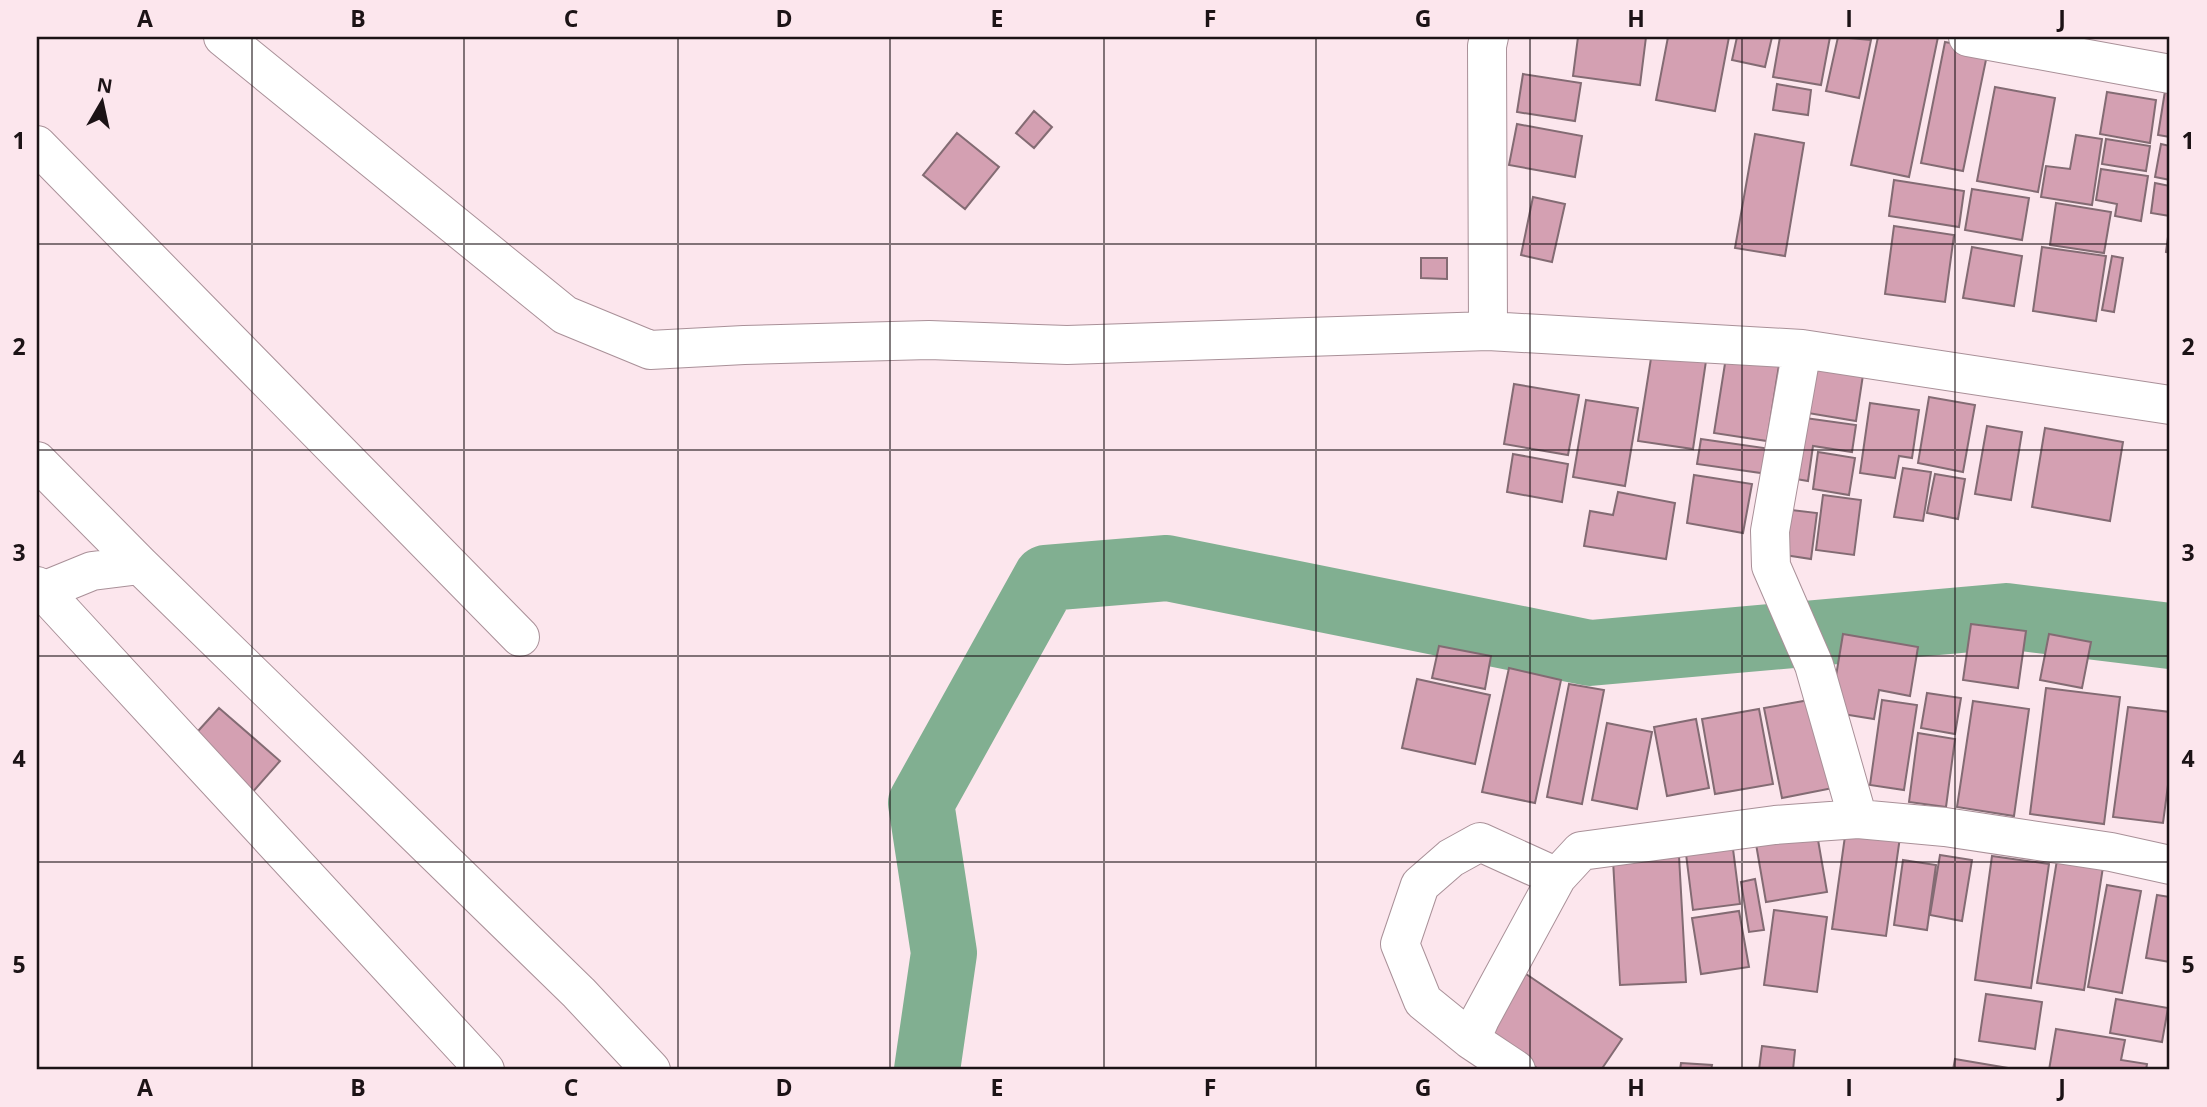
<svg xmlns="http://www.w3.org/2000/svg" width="2207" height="1107" font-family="'Open Sans',sans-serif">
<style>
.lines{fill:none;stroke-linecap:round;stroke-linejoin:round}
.river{stroke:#81af91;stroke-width:66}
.building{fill:#d4a0b2;stroke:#836b73;stroke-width:2}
.minor-casing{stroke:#a99098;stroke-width:40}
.minor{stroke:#fff;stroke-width:38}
.grid{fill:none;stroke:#1c1316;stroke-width:2;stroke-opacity:0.55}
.neatline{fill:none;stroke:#1c1316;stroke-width:2.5}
.grid-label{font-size:23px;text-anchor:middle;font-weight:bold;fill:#1c1316}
</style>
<rect width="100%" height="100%" fill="#fce6ed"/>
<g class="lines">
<path class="river" d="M927,1070L944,953L921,803L1046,578L1167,568L1590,653L2006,616L2170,636"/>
</g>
<path class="building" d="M1578,37H1646L1640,85L1573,76Z
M1668,37H1729L1715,111L1656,100Z
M1737,37H1772L1765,67L1732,60Z
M1780,37H1830L1821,85L1773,77Z
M1838,37L1871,40L1859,98L1826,91Z
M1878,37H1938L1909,177L1851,165Z
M1945,42L1988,50L1963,171L1921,163Z
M1523,74L1581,83L1575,121L1517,112Z
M1777,84L1811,90L1808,115L1773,110Z
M1995,87L2055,98L2038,192L1977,181Z
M2165,91L2170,92V137L2158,135Z
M2107,92L2156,100L2150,143L2100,134Z
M1034,111L1052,127L1034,148L1016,133Z
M1517,124L1582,136L1575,177L1509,165Z
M957,133L999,167L965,209L923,175Z
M1755,134L1804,143L1785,256L1735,248Z
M2076,135L2102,139L2092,205L2041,197L2046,166L2070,169Z
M2106,139L2150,146L2146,171L2102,164Z
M2161,144L2170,146V180L2155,177Z
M2101,169L2148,176L2141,221L2115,216L2117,204L2096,200Z
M1894,180L1964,191L1959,227L1889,216Z
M2155,183L2170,186V216L2151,213Z
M1972,189L2029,198L2022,240L1965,230Z
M1533,197L1565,204L1552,262L1521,255Z
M2056,203L2111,212L2104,253L2050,245Z
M2170,222V253L2166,252Z
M1894,226L1954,235L1945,302L1885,294Z
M1972,247L2022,256L2014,306L1963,298Z
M2042,247L2106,256L2096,321L2033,311Z
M2112,256L2123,258L2114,312L2102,310Z
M1421,258H1447V279L1421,278Z
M1727,351L1780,359L1767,441L1714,433Z
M1652,352L1706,361L1693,449L1638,441Z
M1809,367L1863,375L1856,421L1802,412Z
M1514,384L1579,395L1568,455L1504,444Z
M1929,397L1975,405L1963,472L1918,463Z
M1586,400L1638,408L1625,486L1573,477Z
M1870,403L1919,410L1912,458L1899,456L1895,478L1860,473Z
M1798,417L1856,425L1852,452L1813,446L1808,481L1790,478Z
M1987,426L2022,432L2011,500L1975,494Z
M2045,428L2123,442L2110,521L2032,507Z
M1701,439L1771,449L1768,474L1697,464Z
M1818,452L1855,458L1849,495L1813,489Z
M1513,454L1568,464L1562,502L1507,492Z
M1903,468L1931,472L1923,521L1894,517Z
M1935,474L1965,479L1958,519L1927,513Z
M1694,475L1752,484L1743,533L1687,523Z
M1618,492L1675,503L1666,559L1584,546L1590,511L1613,515Z
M1823,495L1861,500L1854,555L1816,550Z
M1783,509L1817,513L1811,559L1778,554Z
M1971,624L2026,631L2018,688L1963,680Z
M1843,634L1918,647L1910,696L1879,690L1874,719L1830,712Z
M2049,634L2091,642L2082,688L2040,680Z
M1439,646L1491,656L1485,689L1432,678Z
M1509,668L1561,680L1535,803L1482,792Z
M1417,679L1490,695L1475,764L1402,748Z
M1569,684L1604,690L1582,804L1547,797Z
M2046,688L2120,697L2104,824L2030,814Z
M1927,693L1961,698L1955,734L1921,728Z
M1815,699L1833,788L1782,798L1764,708Z
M1882,700L1917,705L1904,790L1870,785Z
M1973,701L2029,709L2014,816L1957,807Z
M2128,707L2170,712V770L2163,823L2113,817Z
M219,708L280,761L250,795L189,741Z
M1759,709L1773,784L1715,794L1702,719Z
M1696,719L1709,788L1667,796L1654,727Z
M1607,723L1652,732L1637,809L1592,800Z
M1918,733L1955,739L1946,807L1909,802Z
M1846,829L1900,837L1886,936L1832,929Z
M1817,834L1827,892L1766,902L1756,844Z
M1733,849L1740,904L1693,910L1686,854Z
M1940,855L1972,860L1962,921L1930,915Z
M1679,856L1686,982L1620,985L1613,860Z
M1992,856L2049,864L2031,988L1975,980Z
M1903,860L1936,865L1927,930L1894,925Z
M2057,860L2103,867L2084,990L2037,983Z
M1755,879L1764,930L1749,932L1741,882Z
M2107,885L2141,891L2122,993L2088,987Z
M2157,895L2170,897V962L2146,958Z
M1774,910L1827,917L1817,992L1764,985Z
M1739,911L1749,967L1701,974L1692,918Z
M1526,974L1622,1039L1601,1070H1540L1485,1033Z
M1986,994L2042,1002L2035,1049L1979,1041Z
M2116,999L2168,1008L2162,1042L2110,1033Z
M2056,1029L2125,1040L2121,1060L2147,1064L2146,1070H2049Z
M1762,1046L1795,1050L1793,1070H1759Z
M1955,1059L2020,1070H1953Z
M1681,1063L1712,1065L1711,1070H1680Z"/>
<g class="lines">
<g class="minor-casing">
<path id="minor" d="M223,37L565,315L650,350L744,345L929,340L1067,345L1488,331L1802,349L2170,405
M1968,37L2170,74
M37,145L520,637
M1488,331L1487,46L1489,37
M1802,349L1770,531L1771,566L1814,665L1858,819
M37,461L140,565
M37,586L43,591L92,571L140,565L579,993L651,1070
M43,591L485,1070
M1471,1040L1423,1001L1400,944L1420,885L1451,858L1480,842L1557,877L1581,851L1775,825L1858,819L1945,827L2111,852L2170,865
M1516,1070L1471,1040L1480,1019L1557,877"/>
</g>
<use href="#minor" class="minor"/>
</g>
<path class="grid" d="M252,37V1070M464,37V1070M678,37V1070M890,37V1070M1104,37V1070M1316,37V1070M1530,37V1070M1742,37V1070M1955,37V1070M37,244H2170M37,450H2170M37,656H2170M37,862H2170"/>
<rect width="2207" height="1107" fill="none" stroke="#fce6ed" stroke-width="77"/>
<g transform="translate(102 102) rotate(9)" stroke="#fce6ed" stroke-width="5" paint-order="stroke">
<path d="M0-5L12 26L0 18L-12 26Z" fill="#1c1316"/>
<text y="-10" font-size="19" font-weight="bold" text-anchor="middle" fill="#1c1316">N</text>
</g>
<rect x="38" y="38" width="2130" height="1030" class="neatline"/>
<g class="grid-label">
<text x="145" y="27">A</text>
<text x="358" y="27">B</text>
<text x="571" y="27">C</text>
<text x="784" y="27">D</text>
<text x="997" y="27">E</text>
<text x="1210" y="27">F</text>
<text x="1423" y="27">G</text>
<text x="1636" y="27">H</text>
<text x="1849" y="27">I</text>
<text x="2062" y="27">J</text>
<text x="19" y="149">1</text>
<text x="2188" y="149">1</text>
<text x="19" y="355">2</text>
<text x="2188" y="355">2</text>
<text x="19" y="561">3</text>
<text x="2188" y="561">3</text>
<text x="19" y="767">4</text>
<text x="2188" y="767">4</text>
<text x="19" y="973">5</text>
<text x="2188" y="973">5</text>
<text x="145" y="1096">A</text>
<text x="358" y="1096">B</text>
<text x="571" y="1096">C</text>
<text x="784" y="1096">D</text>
<text x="997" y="1096">E</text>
<text x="1210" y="1096">F</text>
<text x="1423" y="1096">G</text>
<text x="1636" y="1096">H</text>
<text x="1849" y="1096">I</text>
<text x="2062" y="1096">J</text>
</g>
</svg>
